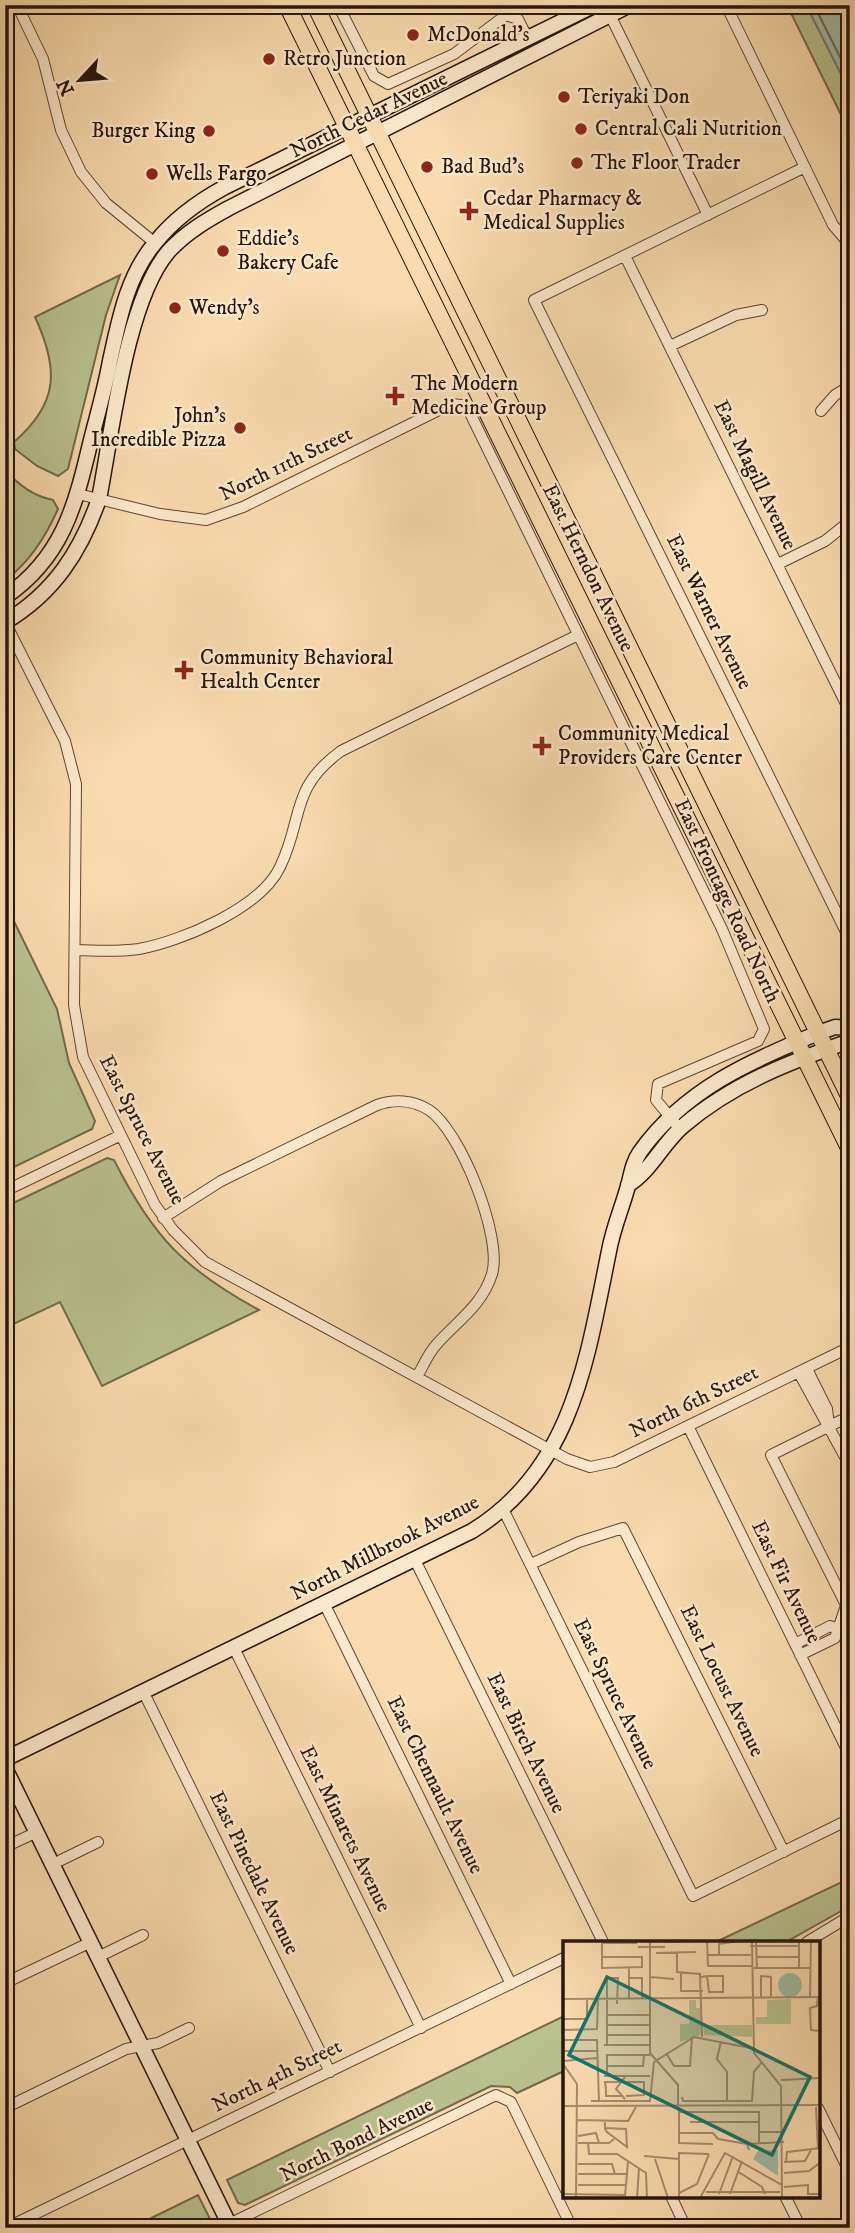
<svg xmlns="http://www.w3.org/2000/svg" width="855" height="2233" font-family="'IM FELL DW Pica',serif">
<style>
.green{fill:#b9c18f;stroke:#706b4e;stroke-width:2}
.water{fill:#9fbca7;stroke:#6f7969;stroke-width:2}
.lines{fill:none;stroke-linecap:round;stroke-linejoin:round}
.shore{stroke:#63685a;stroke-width:2}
.street-casing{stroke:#5c4635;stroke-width:12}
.secondary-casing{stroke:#27150c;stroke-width:17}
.primary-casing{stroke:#27150c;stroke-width:18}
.street{stroke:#fce8cb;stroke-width:10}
.secondary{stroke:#fce8cb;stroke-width:14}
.primary{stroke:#fadbaf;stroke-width:16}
.poi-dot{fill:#8f2418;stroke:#fce8cb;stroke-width:2.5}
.labels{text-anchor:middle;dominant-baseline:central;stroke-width:5;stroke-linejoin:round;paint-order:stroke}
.poi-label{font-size:21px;fill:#27150c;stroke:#fce8cb;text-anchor:start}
.street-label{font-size:21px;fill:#27150c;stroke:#fce8cb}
.inset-road{fill:none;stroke:#a68c6e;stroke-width:2}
.view{fill:#0f766e;fill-opacity:0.15;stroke:#0f766e;stroke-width:3.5}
.inset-edge{fill:none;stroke:#27150c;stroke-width:3.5}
</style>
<rect width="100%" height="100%" fill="#fadbaf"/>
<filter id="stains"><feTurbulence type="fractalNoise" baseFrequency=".00286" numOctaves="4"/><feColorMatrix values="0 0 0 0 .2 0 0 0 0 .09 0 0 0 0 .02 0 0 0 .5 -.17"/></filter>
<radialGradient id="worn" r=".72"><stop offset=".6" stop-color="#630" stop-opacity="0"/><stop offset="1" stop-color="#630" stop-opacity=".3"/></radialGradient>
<path class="green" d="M787,5H850V133Z
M120,275L106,315L68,469L58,476L37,466L15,449L14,442C59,403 59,369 35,317Z
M5,470C19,485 33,496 53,500L58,509C45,538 30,561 5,581Z
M5,903L57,1009L69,1063L95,1121L92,1129L6,1171Z
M107,1158L114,1160C153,1237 184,1269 259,1310L102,1386L60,1302L5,1328V1207Z
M850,1878V1906L786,1942H716Z
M564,2016V2071L517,2093L510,2087L491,2086L245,2205L238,2203L227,2180Z
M198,2195L210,2219L207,2226L131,2228Z"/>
<path class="water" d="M806,5H850V92Z"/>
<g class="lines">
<path class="shore" d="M814,5L850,77"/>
<g class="street-casing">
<path id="street" d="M17,5L43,59L61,130L81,172L106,203L155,243
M338,5L374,76L388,84L454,54L506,15L518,19L528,39
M726,5L833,225L850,245
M610,15L708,215
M805,167L534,300L850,940
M625,256L850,712
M670,346L736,315L762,310
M821,411L835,395L850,386
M78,494L160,514L206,520L243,507L451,404L461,405L469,411L722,929L764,1029L758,1041L658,1084L656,1100L680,1129
M778,564L825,541L850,521
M5,622L65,741L76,784L74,1005L83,1057L155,1205L173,1230L205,1262L567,1459L590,1467L614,1462L850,1347
M75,950C96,951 118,952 139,949C182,941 261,908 280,867C304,818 289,789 341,751L578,635
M5,1191L119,1136
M163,1218L221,1181L377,1105C394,1099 413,1100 429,1110C460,1130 503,1237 492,1274C482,1306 457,1321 436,1345C428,1354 423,1366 417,1377
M807,1369L827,1409L829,1425
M799,1373L850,1466
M688,1426L850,1756
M503,1509L693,1896L850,1819
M415,1560L603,1942
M531,1564L579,1542L623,1528L784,1852
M324,1603L511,1984
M846,1605L771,1455L850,1416
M795,1644L830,1626L850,1633
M234,1648L421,2028
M800,1655L835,1638L850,1594
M143,1691L330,2072
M5,1847L37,1832
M53,1864L98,1842
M807,1942L850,1916
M98,1957L143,1935
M5,1983L91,1942
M5,2108L126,2049L158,2043L189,2028
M818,2108L850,2173
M671,2196L686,2228
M785,2196L801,2228
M229,2224L496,2095L511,2102L572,2228
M6,2228L564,1958
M448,2228L457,2224L459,2228"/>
</g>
<g class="secondary-casing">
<path id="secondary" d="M5,597C62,558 75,507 90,444C97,416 105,389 110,361C119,320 127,276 155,243C174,219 199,201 225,187L595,5
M5,622C54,593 81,551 99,499C112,433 126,302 168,252C185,233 207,220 229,208L630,5
M628,1185C651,1171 662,1144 683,1126C732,1084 789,1062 850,1041
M5,1759L472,1531C573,1469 587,1359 609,1251C613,1228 622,1208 628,1186C632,1172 632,1164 640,1152C684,1090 750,1061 818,1033L835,1027L850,1028
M5,1768L231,2228"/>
</g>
<g class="primary-casing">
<path id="primary" d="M287,5L850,1150
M315,5L850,1098"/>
</g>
<use href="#street" class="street"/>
<use href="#secondary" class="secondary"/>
<use href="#primary" class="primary"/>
</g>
<g class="poi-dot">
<circle cx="413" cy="35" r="7"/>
<circle cx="269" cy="59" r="7"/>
<circle cx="564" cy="97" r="7"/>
<circle cx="581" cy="129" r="7"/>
<circle cx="209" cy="131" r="7"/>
<circle cx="577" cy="163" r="7"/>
<circle cx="427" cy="167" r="7"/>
<circle cx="152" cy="174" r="7"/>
<path d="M465.5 200.5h7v7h7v7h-7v7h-7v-7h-7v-7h7z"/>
<circle cx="223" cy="251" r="7"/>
<circle cx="175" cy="308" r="7"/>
<path d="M391.5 385.5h7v7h7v7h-7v7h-7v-7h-7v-7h7z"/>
<circle cx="240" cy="428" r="7"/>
<path d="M180.5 659.5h7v7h7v7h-7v7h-7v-7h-7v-7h7z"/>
<path d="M538.5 735.5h7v7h7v7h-7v7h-7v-7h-7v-7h7z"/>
</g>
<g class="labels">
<g class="poi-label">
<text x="427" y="35">McDonald's</text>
<text x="283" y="59">Retro Junction</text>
<text x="578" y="97">Teriyaki Don</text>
<text x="595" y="129">Central Cali Nutrition</text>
<text x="195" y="131" text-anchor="end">Burger King</text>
<text x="591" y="163">The Floor Trader</text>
<text x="441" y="167">Bad Bud's</text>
<text x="166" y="174">Wells Fargo</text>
<text x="483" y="199">Cedar Pharmacy &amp;<tspan x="483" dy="24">Medical Supplies</tspan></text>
<text x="237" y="239">Eddie's<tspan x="237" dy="24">Bakery Cafe</tspan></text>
<text x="189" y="308">Wendy's</text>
<text x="411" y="384">The Modern<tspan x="411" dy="24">Medicine Group</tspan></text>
<text x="226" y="416" text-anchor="end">John's<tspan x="226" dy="24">Incredible Pizza</tspan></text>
<text x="200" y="658">Community Behavioral<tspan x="200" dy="24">Health Center</tspan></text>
<text x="558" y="734">Community Medical<tspan x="558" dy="24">Providers Care Center</tspan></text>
</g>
<g class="street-label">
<text transform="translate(369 115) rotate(-26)">North Cedar Avenue</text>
<text transform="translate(286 464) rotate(-26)">North 11th Street</text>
<text transform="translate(755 475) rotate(64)">East Magill Avenue</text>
<text transform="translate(588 568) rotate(64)">East Herndon Avenue</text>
<text transform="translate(709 612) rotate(64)">East Warner Avenue</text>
<text transform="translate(727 901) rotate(65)">East Frontage Road North</text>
<text transform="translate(142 1130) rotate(63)">East Spruce Avenue</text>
<text transform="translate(694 1402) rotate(-26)">North 6th Street</text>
<text transform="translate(385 1548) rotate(-27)">North Millbrook Avenue</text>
<text transform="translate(786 1582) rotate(64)">East Fir Avenue</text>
<text transform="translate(722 1681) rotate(64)">East Locust Avenue</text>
<text transform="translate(615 1694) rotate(64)">East Spruce Avenue</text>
<text transform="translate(526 1743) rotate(64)">East Birch Avenue</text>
<text transform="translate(435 1785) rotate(64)">East Chennault Avenue</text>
<text transform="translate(345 1829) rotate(64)">East Minarets Avenue</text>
<text transform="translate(254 1873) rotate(64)">East Pinedale Avenue</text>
<text transform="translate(277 2076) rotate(-26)">North 4th Street</text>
<text transform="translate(357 2140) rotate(-26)">North Bond Avenue</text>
</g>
</g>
<g transform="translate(563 1941)">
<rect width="257" height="257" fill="#fadbaf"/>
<path d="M228,58V83H193V76H204V59ZM126,59H133V67H139L137,94L117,101V83H126ZM140,84H189V96L141,94Z" fill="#b9c18f"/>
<path d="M215 44a12 12 0 1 1 24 0a12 12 0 1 1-24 0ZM215,209V235L190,218L195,210Z" fill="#9fbca7"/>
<path class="inset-road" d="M87,0V112L115,144V168M144,0L145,25H189M189,0L191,112L218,145L219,257M193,0L194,27M236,0V27M102,1L134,0M39,2H74M187,5H236M75,6H102M114,11V31L137,33L139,96M93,12L133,11M145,14H188M156,14V3L176,0M39,16H79V26L39,27V0M193,16H236M191,27H247M118,31V50H140M87,36L111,38M138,36L144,35H160V51H146L144,35M66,37H79V58M247,56L248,0M255,56L254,65L247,67L248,89L258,90M198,57V35L208,36V57M0,58L258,56M66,58V26M44,74H87M0,78H24V58M44,84H87M0,89L34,88L35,58M44,94H87M0,99H34L36,161M158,100L154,118L164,131V160M41,104H87M44,104V37H55L54,63M0,110H34M103,112L111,125H127L129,96M0,120L34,117M91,121L131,96L193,108M0,123L14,143L13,257M44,125H80L81,114M41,135H87M44,135V114H87M218,139L258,137M43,148V155H60M43,148L42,141H60M63,155L81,154V141H64M119,156L120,160H189L191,131L199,121M62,158L53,148L62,136M28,160H87L91,121M0,165L258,164M253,166L255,208M13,179L65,180L73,166M42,179V188L44,191L64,206L63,188L42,187M127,181H196M196,191H219M116,192H150L155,198M15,195L33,192L36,202M155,198L184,203L186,209M15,202H46L51,198M25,202L26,213H54L83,232L84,257M150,203L116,202V171H196V202M184,203L221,201M81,215L116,218M92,218L105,257M221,221L242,220L248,209M223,221L224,211L258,207M15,223H49L52,233M174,230L199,246L202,253M221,232L246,230L258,221M15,233H64M15,244H63M221,246L245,244V253H258M143,251H217M116,252L134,243L146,213M0,253L63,254M156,253L170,215M167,253L179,220M62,255L65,221M74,257L76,227M116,257V212L146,213M137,257L162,212L219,244"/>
<path class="view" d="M44,36L247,136L209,214L6,114Z"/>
<rect width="257" height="257" class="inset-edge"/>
</g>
<rect width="855" height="2233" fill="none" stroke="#fadbaf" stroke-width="28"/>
<rect x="7" y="7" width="841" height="2219" fill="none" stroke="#27150c" stroke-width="3.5"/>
<rect x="14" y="14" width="827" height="2205" fill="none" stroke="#27150c" stroke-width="2"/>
<g transform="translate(80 80) rotate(244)" stroke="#fce8cb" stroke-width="5" paint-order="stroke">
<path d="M0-5L12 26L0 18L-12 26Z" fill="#27150c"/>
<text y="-10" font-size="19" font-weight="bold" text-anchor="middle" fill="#27150c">N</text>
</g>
<rect width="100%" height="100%" filter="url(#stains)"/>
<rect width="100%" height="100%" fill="url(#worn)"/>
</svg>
